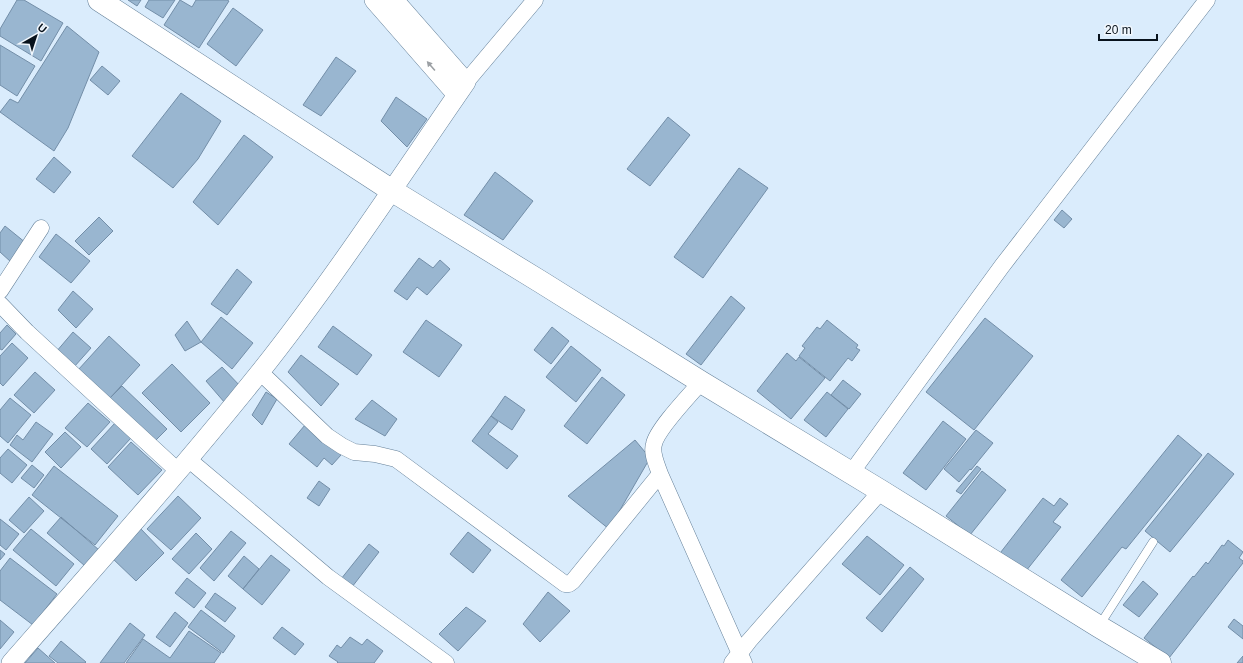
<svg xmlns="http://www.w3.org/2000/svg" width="1243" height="663" font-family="Helvetica,sans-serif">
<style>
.building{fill:#99b6d0;stroke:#738ea8}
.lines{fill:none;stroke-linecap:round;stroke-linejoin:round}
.service-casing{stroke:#658099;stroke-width:9}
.minor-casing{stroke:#658099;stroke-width:17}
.tertiary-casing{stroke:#658099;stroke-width:20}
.secondary-casing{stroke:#658099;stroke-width:23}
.service{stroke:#fff;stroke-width:8}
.minor{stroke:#fff;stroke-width:16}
.tertiary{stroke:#fff;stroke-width:19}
.secondary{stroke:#fff;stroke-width:22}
.oneway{fill:#9ca0a4}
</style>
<rect width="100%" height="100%" fill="#daecfc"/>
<path class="building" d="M17,0H24L63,23L41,61L0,36V29Z
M128,0H141L137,6Z
M149,0H175L163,18L145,7Z
M180,0L192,7L196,0H227L229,1L199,48L164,25Z
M233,8L263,30L236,66L207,44Z
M67,26L99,52L68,128L54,151L0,112L10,99L18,103Z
M0,45L35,66L17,96L0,85Z
M336,57L356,71L321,116L303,105Z
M102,66L120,81L108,95L90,80Z
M181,93L221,121L198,159L173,188L132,156Z
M396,97L427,119L407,147L381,121Z
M668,117L690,135L650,186L627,169Z
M244,135L273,157L218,225L193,202Z
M54,157L71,172L54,193L36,179Z
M739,168L768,188L703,278L674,257Z
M495,172L533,201L503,240L464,215Z
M1062,210L1072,219L1064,228L1054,220Z
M99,217L113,231L89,255L75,241Z
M5,226L26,243L11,262L0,252V233Z
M56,234L90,261L71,283L39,257Z
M419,258L433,268L440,260L450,269L427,295L417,287L407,300L394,291Z
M237,269L252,282L227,315L211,304Z
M73,291L93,309L76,328L58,310Z
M731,296L745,308L701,365L686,354Z
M221,317L253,343L232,369L201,342Z
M985,318L1033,356L974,430L926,392Z
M426,320L462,345L439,377L403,352Z
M827,320L858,345L856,348L860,350L852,361L848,358L830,381L799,356L805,348L802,346L817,327L820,329Z
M187,321L201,342L185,351L175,335Z
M7,325L16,334L2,350L0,349V333Z
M333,326L372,355L357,375L318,347Z
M552,327L569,341L551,364L534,350Z
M73,332L91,348L74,367L56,352Z
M109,336L140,365L110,398L78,370Z
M12,343L28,358L3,386L0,383V356Z
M571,346L601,370L576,402L546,377Z
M787,353L796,361L799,357L825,378L791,419L757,391Z
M301,355L339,384L321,406L288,372Z
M172,364L210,403L181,432L142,393Z
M222,367L242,388L225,403L206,381Z
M35,372L55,390L34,413L14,395Z
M602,377L625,395L587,444L564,426Z
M843,380L861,394L849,409L831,395Z
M122,386L167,429L154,442L110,398Z
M266,392L277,399L262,425L252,415Z
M827,392L848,409L826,437L804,420Z
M505,396L525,410L512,430L491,416Z
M10,398L31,415L8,443L0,436V410Z
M372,400L397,419L385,436L355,419Z
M88,403L110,422L87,447L65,428Z
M491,416L498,422L488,434L518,456L507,469L472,441Z
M943,421L966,439L926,490L903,473Z
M36,422L53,434L32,462L10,445L17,435L23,440Z
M115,423L131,438L107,464L91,449Z
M305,425L341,455L332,465L324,458L317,467L289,444Z
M976,430L993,443L971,470L970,469L959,482L944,469Z
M65,432L81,447L61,468L45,452Z
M1178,435L1202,455L1126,549L1122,547L1082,597L1061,580Z
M635,440L650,458L609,529L568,496Z
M131,442L162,470L138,495L108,467Z
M8,449L27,465L12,483L0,473V458Z
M1208,453L1234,474L1170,552L1145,531Z
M32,465L44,475L34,488L21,478Z
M54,466L118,516L95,545L32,495Z
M977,466L981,469L961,494L956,491Z
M982,471L1006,490L970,535L946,516Z
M319,481L330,489L319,506L307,498Z
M178,496L201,518L171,550L147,529Z
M29,497L44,511L24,533L9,520Z
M1043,498L1054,506L1060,498L1068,504L1053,522L1061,527L1022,576L997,557Z
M61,517L99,550L85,566L47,533Z
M0,519L19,534L6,550L0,545Z
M140,528L164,553L136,581L111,557Z
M31,529L74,564L56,586L13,550Z
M231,531L246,543L214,581L200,568Z
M468,532L491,550L473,573L450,554Z
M196,533L212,549L189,574L172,559Z
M867,536L904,565L880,595L842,564Z
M1228,540L1243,552L1239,558L1243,561V563L1169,658L1144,638L1193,576L1194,577L1206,562L1208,564L1222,545L1224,546Z
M369,544L379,552L352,587L341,579Z
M0,550L5,554L0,560Z
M271,555L290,570L262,605L243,589Z
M244,556L259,569L243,589L228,576Z
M10,558L57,594L33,625L0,600V571Z
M910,567L924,579L882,632L866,618Z
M187,578L206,593L194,608L175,593Z
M1143,581L1158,594L1139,617L1123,605Z
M548,592L570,611L540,642L523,624Z
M215,593L236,608L225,622L205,607Z
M466,607L486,621L458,651L439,634Z
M201,610L235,636L223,653L188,627Z
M175,612L188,623L170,647L156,637Z
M1234,619L1243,626V639L1228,627Z
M0,620L14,632L0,649Z
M130,623L145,635L124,663H100Z
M282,627L304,644L295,655L273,638Z
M189,631L221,653L214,663H126L143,639L170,658Z
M350,637L362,645L367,639L383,651L374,663H337L338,662L329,656L337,645L341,648Z
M61,641L86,662L85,663H58L49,656Z
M38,648L55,663H25Z
M1243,656V663H1237Z"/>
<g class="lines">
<g class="service-casing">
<path id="service" d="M1099,626L1153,542"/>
</g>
<g class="minor-casing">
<path id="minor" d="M466,82L535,0
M0,291L41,228
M0,304L27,332L178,471
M260,372L327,436L342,446L354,452L375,454L396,459L565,584H569L573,581L660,474
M701,382C690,395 657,429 654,444C651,453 657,465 660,474L744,663
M188,459L328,577L446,663
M851,473L1002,266L1207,0
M732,663L749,641L881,491"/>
</g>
<g class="tertiary-casing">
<path id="tertiary" d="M374,0L457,95
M11,663C95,567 180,472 260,372C333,280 399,179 466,82L394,0"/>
</g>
<g class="secondary-casing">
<path id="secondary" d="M99,0L391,190L541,282L701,382L881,491L1098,626L1160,663"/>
</g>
<use href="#service" class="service"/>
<use href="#minor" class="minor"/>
<use href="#tertiary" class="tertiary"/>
<use href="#secondary" class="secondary"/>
</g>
<defs><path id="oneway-solid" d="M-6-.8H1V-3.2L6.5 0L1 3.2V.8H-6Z"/></defs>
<use class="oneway" href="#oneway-solid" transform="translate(431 66) rotate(-131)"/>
<g transform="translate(36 36) rotate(39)" stroke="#f1f7fd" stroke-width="3" paint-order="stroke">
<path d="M0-3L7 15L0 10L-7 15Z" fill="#08121c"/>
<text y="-6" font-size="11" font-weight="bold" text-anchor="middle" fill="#08121c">U</text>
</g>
<path d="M1099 34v6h58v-6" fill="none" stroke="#08121c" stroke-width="2"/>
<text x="1105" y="34" font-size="12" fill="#08121c" stroke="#f1f7fd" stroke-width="3" paint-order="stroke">20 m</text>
</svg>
